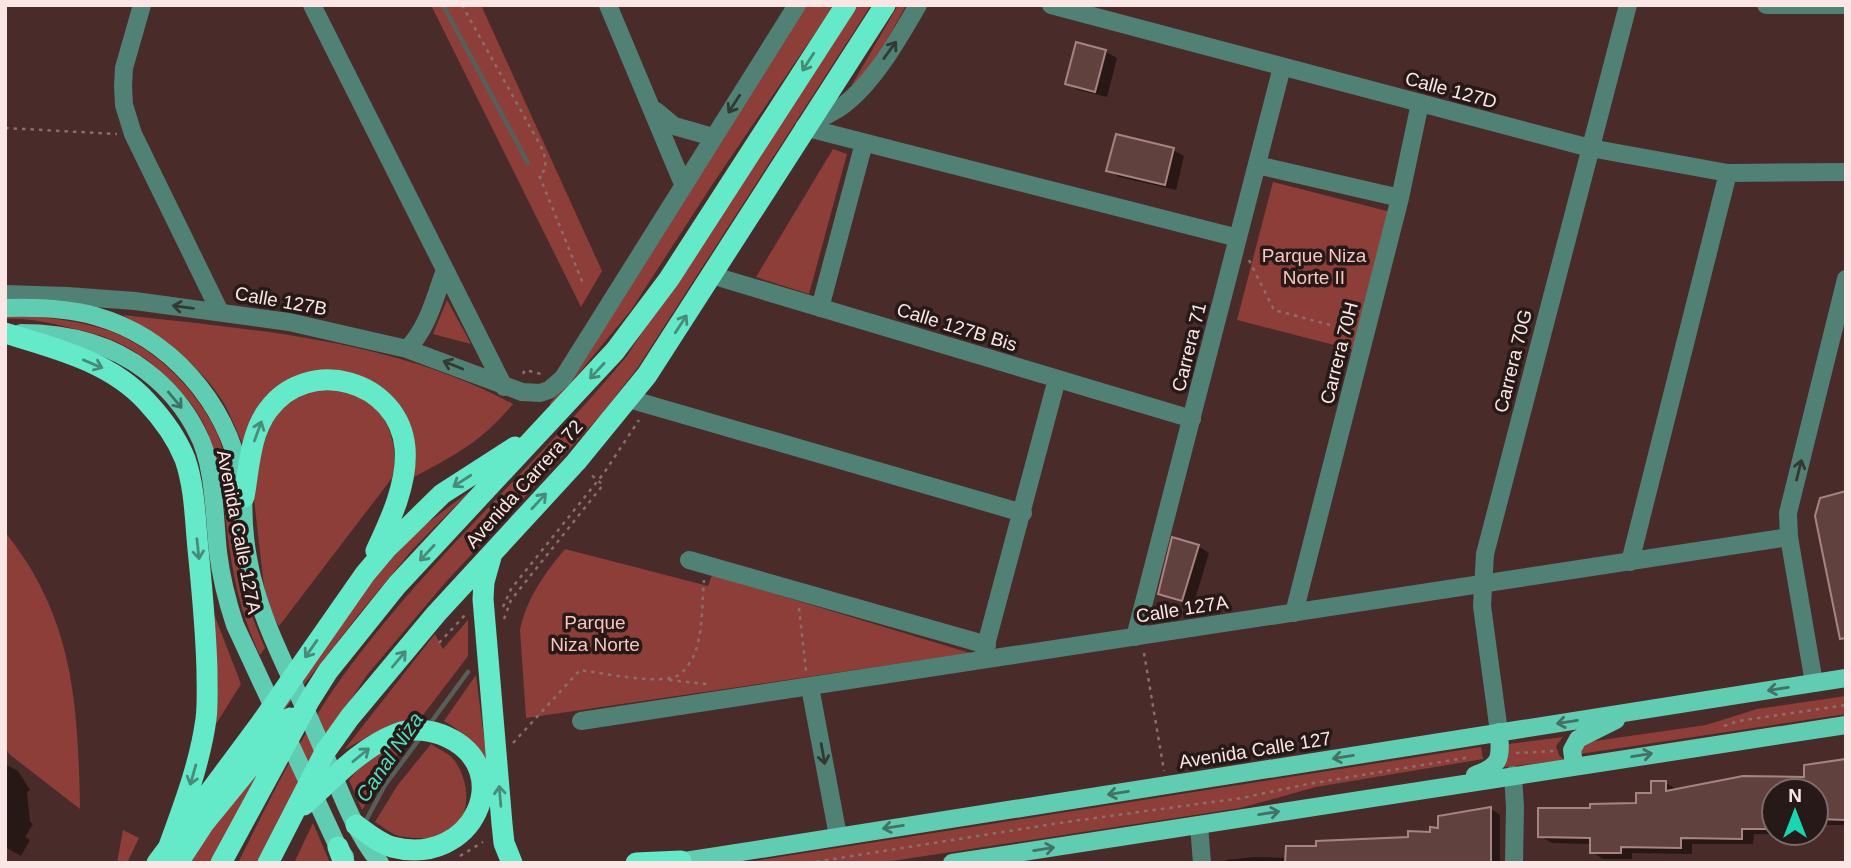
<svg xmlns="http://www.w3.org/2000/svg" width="1851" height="868" font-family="Arial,sans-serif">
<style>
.green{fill:#8e3e39}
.shadow{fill:#0007}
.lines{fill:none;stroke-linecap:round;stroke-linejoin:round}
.stream{stroke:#585e5a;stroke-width:4.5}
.building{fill:#60413e;stroke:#a88481;stroke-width:2}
.path{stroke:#896f6c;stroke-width:2.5;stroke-dasharray:3.5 5;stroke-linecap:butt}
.minor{stroke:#508174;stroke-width:18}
.major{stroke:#60ccb1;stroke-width:18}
.highway{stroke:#64e9c9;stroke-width:21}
.oneway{stroke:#333833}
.oneway2{stroke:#488b79}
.oneway3{stroke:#437264}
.labels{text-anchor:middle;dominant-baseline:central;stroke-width:7;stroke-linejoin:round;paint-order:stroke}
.street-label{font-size:19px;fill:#fae6e4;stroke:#261917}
.park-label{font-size:19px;fill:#fbc5bf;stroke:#261917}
.water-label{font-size:21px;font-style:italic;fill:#56dbbc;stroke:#261917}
</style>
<rect width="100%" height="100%" fill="#492c29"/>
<path class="green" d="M431,5H481L602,271L581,307Z
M806,5H834L714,182L631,310L551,407L550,403L563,387L631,277Z
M857,5H871L638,367L601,415L444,584L367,675L312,759L258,863H238C272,795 305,726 351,665C433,555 538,463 626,357Z
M898,5H906C890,36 873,65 849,90Z
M833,149L847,154L809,294L756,277Z
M1273,182L1391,212L1354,350L1237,320Z
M447,300L471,344L433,334Z
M5,315C37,316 69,319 100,328C147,341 192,384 214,427C224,446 228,472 231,493C236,523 235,553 242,583C247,605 256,627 265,648L260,655C242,618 233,578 228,537C223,502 221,466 208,433C198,408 178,387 159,370C137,350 114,338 84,331C59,325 31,317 5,319Z
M123,315C257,330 393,340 513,404C481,442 457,454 414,477L395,404L305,374L271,392L255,418L243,445C237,432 232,418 225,405C201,364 162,340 123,315Z
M330,388C340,390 353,391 362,397C390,416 399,446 392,478L279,626L266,604L254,499L257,465L270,425L283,406L303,394Z
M471,490L413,549L359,614L200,818L372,581L417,531Z
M5,532C74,618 78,704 80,809L9,754L5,746Z
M565,549L708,586L712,575L970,653L526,718L520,630C527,598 544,574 565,549Z
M214,614L241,684L216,724L218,693Z
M468,620V656L420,719C391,723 369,736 344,750L435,634L443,649Z
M476,675L488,770C477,748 466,733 444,721Z
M1846,696V714L1580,754L1581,743L1706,725L1757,709Z
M1563,737L1556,746L1559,755L1564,760L1498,768L1507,758L1508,744Z
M407,740L362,810L349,780C364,761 384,749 407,740Z
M431,744C438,749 449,753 454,760C471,782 473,823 443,835C432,840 410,838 399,836C391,834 382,826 375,822L397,786Z
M1481,747L1483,759L1316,787L1240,808L879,863H742Z
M262,769L212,863H191L211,829Z
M313,823L330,863H294Z
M123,830L139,838L127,863H117Z"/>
<path class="shadow" d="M1077,44L1106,52L1117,58L1107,97L1078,90L1067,84Z
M1173,150L1184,156L1176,190L1119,177L1108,170Z
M1198,546L1209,553L1193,606L1171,599L1160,593Z
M1846,761V825H1816V791H1774V833H1815V835L1754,834L1753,844H1692V854L1632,853V859H1603L1592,852V844L1552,843L1540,836L1592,810L1638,805L1666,783L1678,790L1806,779Z
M5,764L18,771L30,790L27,792L30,822L33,824L25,837L30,840L21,856L5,847Z
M1491,809L1500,815V863H1226V860L1255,857L1287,858L1318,848L1410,839L1431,834Z"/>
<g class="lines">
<path class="stream" d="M443,5L528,163
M429,725L468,672
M364,824L385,785L420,738"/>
</g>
<path class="building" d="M1076,42L1106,50L1095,92L1065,84Z
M1116,134L1174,148L1165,185L1106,171Z
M1846,491V638L1840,639L1815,516L1820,498Z
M1172,537L1199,545L1182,601L1158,594Z
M1846,759V820L1816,819V791H1774V829H1742V839L1681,838V848L1621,847V853H1590V838L1538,837V808H1590V804L1636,803V793H1651V781H1666V791L1743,776L1804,777V765Z
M1491,807V863H1285L1286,846H1316V841L1408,837V831L1430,832V827L1438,828V816Z"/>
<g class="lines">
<path class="path" d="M462,5L544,152L546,169L539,175L584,286
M5,128L117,134
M1249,260L1274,310L1349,330
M523,374L525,370L541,374
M503,607L511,589L604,473L639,420
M799,608L806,671
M504,619L511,600L603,485L589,473
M439,643L465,615
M1144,653L1164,771
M669,680L707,684
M1724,726L1738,721L1846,705
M513,743L580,670C602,673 660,685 677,676C686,671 693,659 696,650C703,628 702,602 704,580
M1516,753L1555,751
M460,856L483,842
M808,863L1066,822L1242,798L1308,784L1471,757"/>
<path class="minor" d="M142,5L124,68L123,86L124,105L133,134L220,312
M312,5L504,387
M608,5L683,184
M1051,5L1590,148L1728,173L1846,172
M1766,5H1846
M656,111L674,126L713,137
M807,126C818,119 831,114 841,107C873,84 899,38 918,5
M804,127L1238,238
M1257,165L1400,198
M711,275L1192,419
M5,294L67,296L135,301L289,322L407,349L522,392L540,393L549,390L563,378L797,5
M820,308L864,143
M407,349C428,328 435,297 445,270
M629,399L1023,513
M689,560L987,645
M1630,562L1728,173
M1294,613L1400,198L1420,103
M1135,637L1282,67
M983,656L1057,379
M1814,683L1789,537L1788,513L1846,279
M810,687L838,836
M581,721L1789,537
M1499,732L1482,606L1485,554L1628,5
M1513,775L1515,807L1514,863
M1199,825L1202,863"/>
<path class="major" d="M5,308C34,307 67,308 95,316C170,337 226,402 241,477C244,493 243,509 244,525C245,542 248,560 252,577C265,630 293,680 314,729C334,773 349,825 380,863
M21,333C67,333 110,343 146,371C167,387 185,408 197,432C215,465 214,515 218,552C221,577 227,601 235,625L338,847L345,857
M1574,765L1572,750L1578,739L1616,720
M1475,775C1501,766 1501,758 1499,732
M672,863L1846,678
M952,863L1846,725"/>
<path class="highway" d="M5,333C55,348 111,362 147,402C162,418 177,439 185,459C195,488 195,519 198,549C202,589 206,630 207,671C207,687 208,703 206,719C200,763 184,805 169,846
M244,497C249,469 250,434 268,410C308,355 399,380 405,448C408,483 390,521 376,551
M491,557L484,582L483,599L502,824L504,843L512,863
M304,805C332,780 360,748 396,734C412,727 432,730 447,737C517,769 474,868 392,847C379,843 367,833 356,825
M338,847L344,863
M157,863L261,723L365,574L387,548L442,494L515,447
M178,863L204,823L290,718
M221,863L309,701L328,671L397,585L615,351L669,279L846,5
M268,863L325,752L350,717L436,614L576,462L647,375L885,5
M636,863L681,861"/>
</g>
<defs><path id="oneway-shaft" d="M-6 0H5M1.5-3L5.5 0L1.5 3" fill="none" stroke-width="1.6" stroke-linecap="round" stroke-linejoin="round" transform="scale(1.75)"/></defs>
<g class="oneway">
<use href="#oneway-shaft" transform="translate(890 50) rotate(-54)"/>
<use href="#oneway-shaft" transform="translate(734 104) rotate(123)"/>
<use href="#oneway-shaft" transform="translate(183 307) rotate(-173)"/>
<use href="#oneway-shaft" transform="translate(453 365) rotate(-158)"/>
<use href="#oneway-shaft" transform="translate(1799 470) rotate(-76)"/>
<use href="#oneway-shaft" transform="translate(823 754) rotate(80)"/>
</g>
<g class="oneway2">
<use href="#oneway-shaft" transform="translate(808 62) rotate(123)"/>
<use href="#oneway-shaft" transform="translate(681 324) rotate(-57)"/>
<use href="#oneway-shaft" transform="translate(93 364) rotate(23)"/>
<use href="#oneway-shaft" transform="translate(597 371) rotate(133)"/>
<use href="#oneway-shaft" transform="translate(258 431) rotate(-70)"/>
<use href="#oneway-shaft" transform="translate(462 481) rotate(147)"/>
<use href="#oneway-shaft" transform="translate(539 501) rotate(-47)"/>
<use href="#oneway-shaft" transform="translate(198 549) rotate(84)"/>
<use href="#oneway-shaft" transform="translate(427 553) rotate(133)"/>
<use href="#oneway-shaft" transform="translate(311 649) rotate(125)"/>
<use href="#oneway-shaft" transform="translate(399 659) rotate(-50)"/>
<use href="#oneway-shaft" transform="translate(361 755) rotate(-39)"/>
<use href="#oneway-shaft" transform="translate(193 775) rotate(106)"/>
<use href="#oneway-shaft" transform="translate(500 796) rotate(-95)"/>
</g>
<g class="oneway3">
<use href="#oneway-shaft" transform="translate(175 400) rotate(50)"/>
<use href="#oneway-shaft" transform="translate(1778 689) rotate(171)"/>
<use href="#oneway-shaft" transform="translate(1567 722) rotate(171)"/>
<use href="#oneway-shaft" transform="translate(1642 755) rotate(-9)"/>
<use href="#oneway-shaft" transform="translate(1343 757) rotate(171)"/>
<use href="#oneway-shaft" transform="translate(1118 793) rotate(171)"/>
<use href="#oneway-shaft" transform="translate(1269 813) rotate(-9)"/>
<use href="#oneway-shaft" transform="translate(893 827) rotate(171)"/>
<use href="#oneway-shaft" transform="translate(1044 849) rotate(-9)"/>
</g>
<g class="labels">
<g class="street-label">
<text transform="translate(1451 90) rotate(15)">Calle 127D</text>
<text transform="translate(281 301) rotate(10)">Calle 127B</text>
<text transform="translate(957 327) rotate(17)">Calle 127B Bis</text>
<text transform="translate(1189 347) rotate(-76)">Carrera 71</text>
<text transform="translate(1339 353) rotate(-76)">Carrera 70H</text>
<text transform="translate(1513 361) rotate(-76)">Carrera 70G</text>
<text transform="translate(524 484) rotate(-48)">Avenida Carrera 72</text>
<text transform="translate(239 532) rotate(79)">Avenida Calle 127A</text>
<text transform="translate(1182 609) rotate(-9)">Calle 127A</text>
<text transform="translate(1255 750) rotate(-9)">Avenida Calle 127</text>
</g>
<g class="park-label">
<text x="1314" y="255">Parque Niza<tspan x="1314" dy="22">Norte II</tspan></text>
<text x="595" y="622">Parque<tspan x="595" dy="22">Niza Norte</tspan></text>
</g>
<g class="water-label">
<text transform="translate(389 757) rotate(-56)">Canal Niza</text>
</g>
</g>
<rect width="1851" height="868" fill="none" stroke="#fae6e4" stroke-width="14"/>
<g transform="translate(1795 812)"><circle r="33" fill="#261917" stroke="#7b6b69" stroke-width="2"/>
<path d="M0-5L12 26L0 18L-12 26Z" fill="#19d5b2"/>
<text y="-10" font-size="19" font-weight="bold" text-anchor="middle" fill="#fae6e4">N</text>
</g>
</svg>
